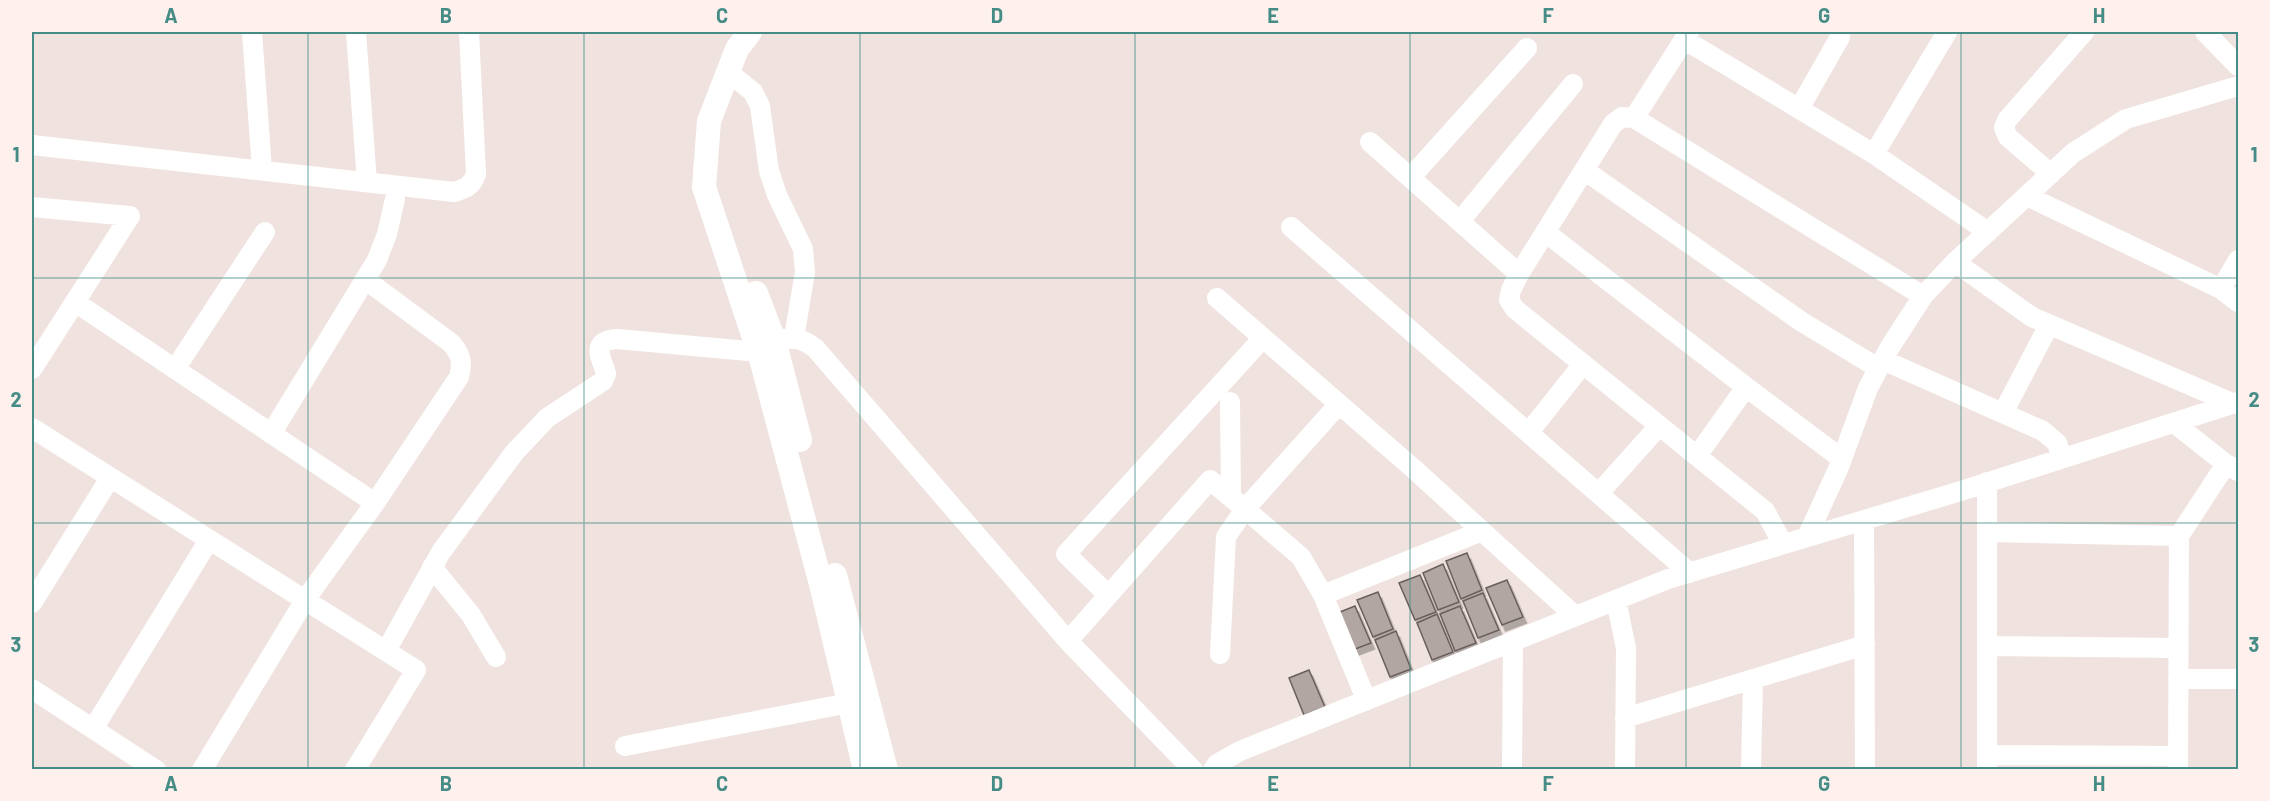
<svg xmlns="http://www.w3.org/2000/svg" width="2270" height="801" font-family="Barlow,sans-serif">
<style>
.building{fill:#b1a6a2;stroke:#6a5f5c;stroke-width:1.5;filter:url(#shadow)}
.lines{fill:none;stroke-linecap:round;stroke-linejoin:round}
.minor{stroke:#fff;stroke-width:20}
.major{stroke:#fff;stroke-width:24}
.grid{fill:none;stroke:#468c86;stroke-width:1.5;stroke-opacity:0.55}
.neatline{fill:none;stroke:#468c86;stroke-width:2}
.grid-label{font-size:20px;text-anchor:middle;font-weight:bold;fill:#468c86}
</style>
<defs>
<filter id="shadow"><feDropShadow dx="3.5" dy="6" stdDeviation="0" flood-color="#0004"/></filter>
</defs>
<rect width="100%" height="100%" fill="#f0e3df"/>
<path class="building" d="M1467,553L1482,590L1461,599L1446,561Z
M1443,564L1459,602L1438,610L1423,573Z
M1420,575L1436,612L1415,620L1399,583Z
M1507,580L1523,617L1502,625L1486,588Z
M1378,592L1393,629L1373,637L1357,600Z
M1483,593L1499,630L1478,638L1463,601Z
M1355,606L1371,643L1350,651L1335,614Z
M1460,606L1476,643L1455,651L1440,614Z
M1437,614L1453,652L1432,660L1417,623Z
M1396,631L1411,669L1390,677L1375,640Z
M1309,670L1325,707L1304,715L1289,678Z"/>
<g class="lines">
<path class="minor" d="M252,32L262,170
M356,32L367,182
M2205,32L2238,66
M1685,40L1874,154L1988,232
M728,72L753,92L760,106L769,171L777,195L803,249L805,272L794,338
M1799,109L1840,37
M1634,118L1923,296
M1370,142L1519,274L1511,290L1509,300L1515,309L1765,511L1783,544
M32,145L454,192C465,189 472,186 476,174L469,32
M1874,154L1947,32
M1584,170L1802,322L1878,368
M2051,174L2008,137L2004,128L2007,120L2084,32
M1411,177L1527,48
M2027,196L2221,289L2238,260
M32,207L130,216L75,302
M1460,221L1573,84
M1291,227L1690,573
M1545,232L1746,387L1697,456
M1955,262L2032,317L2234,404
M1519,274L1613,124L1622,117L1634,118L1689,32
M366,280L451,343C461,354 463,363 459,377L375,503
M2221,289L2238,302
M1217,298L1415,470L1575,616
M774,340C793,338 800,336 816,349L1068,641L1193,770
M1883,360L2043,431L2057,443L2062,458
M32,369L75,302L375,503L305,600L202,770
M175,369L265,232
M1746,387L1842,459
M1230,402L1231,497
M1339,404L1245,509L1301,557L1323,595L1366,699
M2003,413L2049,325
M2174,423L2226,464L2238,471
M32,428L416,670L355,770
M1529,432L1583,364
M271,434L377,260L387,234L395,199
M1599,493L1659,426
M1864,520L1865,770
M1987,532L2179,536
M1807,537L1839,467L1868,388L1890,347L1923,296L1955,262L2073,153L2126,119L2238,86
M432,567L471,615L496,657
M1108,595L1066,554L1263,338
M1323,595L1482,531
M1616,600L1626,648L1625,770
M32,603L110,478
M1068,641L1210,480L1245,509L1226,537L1220,654
M1987,646L2178,648
M386,651L441,552L514,453L547,418L603,381L606,374C602,358 589,341 617,339L759,352
M2178,679H2238
M32,689L156,770
M1625,718L1865,645
M93,729L209,540
M625,746L849,703
M1987,755L2178,756
M1213,770L1217,764L1240,751L1668,579L1964,490L2238,402
M1512,770L1513,641
M1751,770L1753,679
M1987,770V482
M2178,770L2179,536L2226,464"/>
<path class="major" d="M750,32L737,49L709,121L704,187L761,359L822,588L865,770
M756,293L774,340L800,440
M835,575L886,770"/>
</g>
<path class="grid" d="M308,32V770M584,32V770M860,32V770M1135,32V770M1410,32V770M1686,32V770M1961,32V770M32,278H2238M32,523H2238"/>
<rect width="2270" height="801" fill="none" stroke="#fdf0ed" stroke-width="66"/>
<rect x="33" y="33" width="2204" height="735" class="neatline"/>
<g class="grid-label">
<text x="171" y="23">A</text>
<text x="446" y="23">B</text>
<text x="722" y="23">C</text>
<text x="997" y="23">D</text>
<text x="1273" y="23">E</text>
<text x="1548" y="23">F</text>
<text x="1824" y="23">G</text>
<text x="2099" y="23">H</text>
<text x="16" y="162">1</text>
<text x="2254" y="162">1</text>
<text x="16" y="407">2</text>
<text x="2254" y="407">2</text>
<text x="16" y="652">3</text>
<text x="2254" y="652">3</text>
<text x="171" y="791">A</text>
<text x="446" y="791">B</text>
<text x="722" y="791">C</text>
<text x="997" y="791">D</text>
<text x="1273" y="791">E</text>
<text x="1548" y="791">F</text>
<text x="1824" y="791">G</text>
<text x="2099" y="791">H</text>
</g>
</svg>
